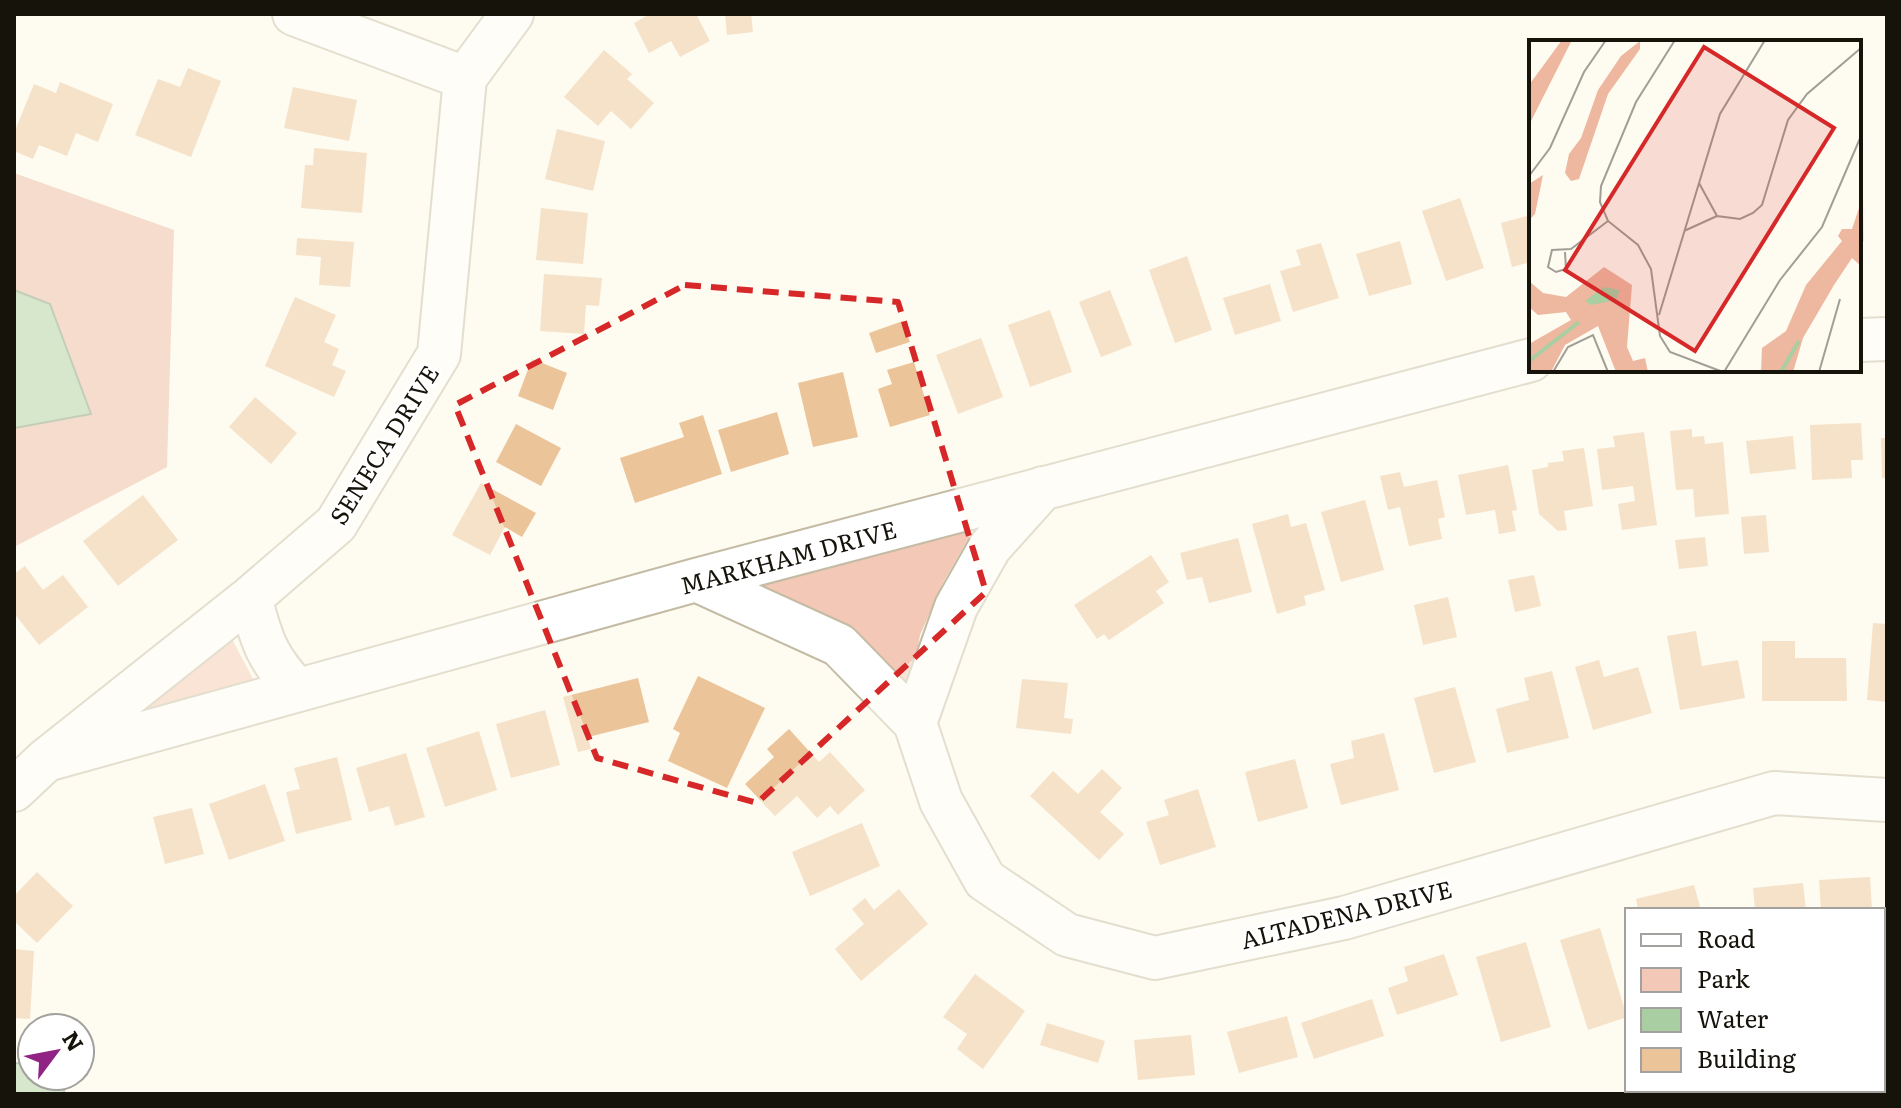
<svg xmlns="http://www.w3.org/2000/svg" width="1901" height="1108" font-family="Literata,serif">
<style>
.green{fill:#f3c8b6}
.forest{fill:#eeb79f}
.water{fill:#a9cea1;stroke:#7d9674;stroke-width:2}
.building{fill:#ecc499}
.lines{fill:none;stroke-linecap:round;stroke-linejoin:round}
.minor-casing{stroke:#c3bba4;stroke-width:46}
.minor{stroke:#fff;stroke-width:42}
.marked{fill:none;stroke:#d62828;stroke-width:6;stroke-dasharray:16 10;stroke-linejoin:round}
.labels{text-anchor:middle;dominant-baseline:central;stroke-width:6;stroke-linejoin:round;paint-order:stroke}
.street-label{font-size:24px;fill:#16130b;stroke:#fff}
.inset-river{fill:none;stroke:#a9cea1;stroke-width:4}
.inset-road{fill:none;stroke:#a19e95;stroke-width:2}
.view{fill:#d62828;fill-opacity:0.15;stroke:#d62828;stroke-width:4}
.inset-edge{fill:none;stroke:#16130b;stroke-width:4}
</style>
<rect width="100%" height="100%" fill="#fefbf1"/>
<path class="green" d="M970,527L971,534L943,583L920,635L912,679L907,685L766,593L762,586L766,579Z
M229,640L233,641L253,679L252,684L156,711L149,708L152,699Z"/>
<path class="forest" d="M14,173L174,230L167,467L14,547Z"/>
<path class="water" d="M14,290L50,304L91,414L15,428L14,427Z
M14,1063L32,1064V1076H65L64,1094H14Z"/>
<path class="building" d="M650,14H696L710,41L680,57L671,41L649,53L634,23Z
M725,14H751L753,32L727,35Z
M604,50L632,74L627,79L654,103L631,129L611,111L598,126L564,97Z
M188,68L221,81L191,157L135,135L158,79L180,87Z
M60,82L113,104L98,142L76,133L67,156L39,145L33,159L14,151V133L34,84L56,93Z
M293,87L357,100L349,141L284,128Z
M557,129L605,141L593,191L545,179Z
M314,148L367,153L362,213L301,208L305,165H313Z
M1859,196H1863L1864,241H1859Z
M1460,198L1484,268L1446,281L1422,211Z
M541,208L588,213L583,264L536,260Z
M1531,215V262L1512,267L1501,223Z
M297,238L354,242L350,287L319,285L321,257L296,255Z
M1400,241L1412,284L1369,296L1356,254Z
M1321,243L1339,298L1293,312L1280,271L1301,265L1296,250Z
M1187,256L1212,330L1175,343L1149,270Z
M544,274L602,278L599,306L586,305L584,334L540,331Z
M1270,284L1281,321L1235,335L1223,298Z
M1110,290L1132,345L1101,357L1079,302Z
M295,297L336,315L324,342L339,349L332,365L346,371L334,397L265,366Z
M1050,310L1072,372L1030,387L1008,325Z
M903,321L910,342L876,353L869,333Z
M981,338L1003,397L958,414L936,355Z
M532,359L567,373L553,410L518,396Z
M914,362L930,415L890,427L878,389L892,384L887,370Z
M843,372L858,437L813,447L798,383Z
M255,397L297,433L271,464L229,427Z
M777,412L789,454L731,472L718,430Z
M703,415L722,474L635,503L620,458L684,437L679,423Z
M1861,423L1863,460H1851L1852,478L1812,480L1810,425Z
M516,424L561,448L541,486L496,462Z
M1692,429V437L1704,436L1705,444L1723,442L1729,514L1695,517L1693,489L1676,490L1670,431Z
M1644,432L1657,525L1622,530L1618,504L1635,501L1633,486L1602,490L1597,449L1615,447L1613,436Z
M1793,436L1796,469L1750,474L1746,441Z
M1881,438H1887V478H1882Z
M1584,448L1593,506L1564,511L1567,530L1558,531L1539,514L1532,470L1548,467V463L1564,461L1562,451Z
M1508,465L1517,510L1512,511L1516,531L1499,534L1495,510L1466,515L1458,475Z
M1400,472L1404,487L1437,480L1445,517L1438,519L1442,539L1409,546L1400,507L1388,510L1380,476Z
M481,483L536,513L522,537L505,527L490,555L452,535Z
M143,495L178,540L118,586L83,541Z
M1365,500L1384,570L1341,582L1321,512Z
M1288,514L1291,527L1306,523L1325,590L1304,596L1306,605L1277,614L1252,524Z
M1766,515L1769,552L1744,554L1741,517Z
M1705,537L1708,566L1679,569L1675,540Z
M1238,538L1252,592L1209,603L1202,577L1187,580L1180,553Z
M1151,555L1169,582L1156,591L1164,603L1109,640L1104,634L1097,639L1074,605Z
M25,566L43,590L63,575L88,607L39,645L14,613V574Z
M1534,575L1541,606L1515,612L1508,580Z
M1448,597L1457,637L1423,645L1414,605Z
M1873,623L1887,624V702L1867,700Z
M1696,631L1702,666L1738,660L1745,698L1680,710L1667,636Z
M1762,641H1795V658H1846L1847,701H1762Z
M1599,660L1604,677L1638,667L1652,713L1593,730L1575,667Z
M1552,671L1569,738L1507,753L1496,709L1529,700L1524,678Z
M698,676L765,708L727,788L668,761L680,733L673,729Z
M638,678L649,722L588,737L591,749L578,752L563,697Z
M1022,679L1068,683L1064,718L1073,719L1071,734L1016,728Z
M1455,687L1476,762L1434,773L1414,698Z
M545,710L560,765L511,778L496,724Z
M789,729L819,762L830,752L865,790L838,815L830,806L817,818L797,796L775,816L745,784L774,757L767,749Z
M479,731L497,790L445,807L426,748Z
M1384,733L1399,790L1341,805L1330,764L1354,758L1351,741Z
M406,753L425,817L395,826L389,806L369,812L356,768Z
M337,757L352,820L296,834L286,792L300,789L294,768Z
M1295,759L1308,808L1258,822L1245,772Z
M1102,769L1122,788L1100,812L1124,834L1099,860L1030,796L1053,771L1078,794Z
M265,784L285,841L229,860L209,804Z
M1198,789L1216,847L1160,865L1146,822L1169,815L1164,800Z
M192,808L204,854L165,864L153,817Z
M862,823L880,866L810,896L792,852Z
M37,872L73,906L37,943L14,921V896Z
M1870,877L1872,910H1821L1819,880Z
M1803,883L1806,910H1755L1753,888Z
M1694,885L1701,910H1638L1636,899Z
M899,889L928,924L861,981L835,949L864,924L852,909L865,898L874,910Z
M1600,928L1627,1017L1588,1030L1560,940Z
M1526,942L1551,1027L1501,1042L1476,957Z
M14,949L34,951L30,1019L14,1018Z
M1444,954L1458,995L1397,1015L1388,988L1408,981L1404,967Z
M975,974L1025,1011L983,1069L957,1049L967,1034L943,1017Z
M1372,999L1384,1036L1314,1059L1301,1023Z
M1287,1016L1298,1057L1239,1073L1227,1032Z
M1047,1023L1105,1041L1098,1063L1040,1045Z
M1191,1035L1195,1075L1138,1080L1134,1040Z"/>
<g class="lines">
<g class="minor-casing">
<path id="minor" d="M294,14L465,78
M1859,340L1887,339
M1043,488L990,547L956,607L915,723L941,801L985,880L1067,935L1155,958L1344,918L1774,793L1887,800
M696,580L839,645L915,723
M250,598C262,641 266,657 297,690
M46,760L696,580L1531,360
M14,790L46,760L250,598L336,524L439,354L465,78L512,14"/>
</g>
<use href="#minor" class="minor"/>
</g>
<path d="M0 0H1901V1108H0ZM685,285L898,302L986,592L757,803L597,758L455,405Z" fill="#fefbf1" fill-opacity=".55" fill-rule="evenodd"/>
<path class="marked" d="M685,285L898,302L986,592L757,803L597,758L455,405Z"/>
<g class="labels">
<g class="street-label">
<text transform="translate(383 444) rotate(-58)">SENECA DRIVE</text>
<text transform="translate(788 556) rotate(-15)">MARKHAM DRIVE</text>
<text transform="translate(1346 913) rotate(-14)">ALTADENA DRIVE</text>
</g>
</g>
<g transform="translate(1529 40)">
<rect width="332" height="332" fill="#fefbf1"/>
<path d="M33,0H43L0,85V45ZM111,1V9L79,54L50,139L42,141L36,133L40,114L52,98L69,50L92,16ZM14,135L6,174L0,180V144ZM332,162V226L323,218L305,245L274,298L264,332H232L233,308L257,291L277,245L313,201L309,196L313,189H323ZM75,227L103,245L98,307L104,321L116,318L119,332H87L69,286L36,305L22,332H0V304L42,280L37,272L9,275L0,267V241L14,253L37,257Z" fill="#eeb79f"/>
<path d="M75,247L91,250L87,260L62,265L56,261Z" fill="#a9cea1"/>
<path class="inset-river" d="M0,321L50,282M252,332L270,301"/>
<path class="inset-road" d="M146,0L107,62L72,146L71,162L79,181L109,205L122,229L131,296L141,312L194,332M0,136L21,108L55,32L77,0M170,143L188,176L211,179L224,173L233,165L259,80L278,54L332,8M155,191L188,176M36,212L37,229L27,232L19,227L23,210L42,209L79,181M130,275L191,74L236,0M24,332L39,307L64,295L79,332M195,332L251,240L293,187L332,96M290,332L311,259"/>
<path class="view" d="M175,7L305,88L166,311L36,230Z"/>
<rect width="332" height="332" class="inset-edge"/>
</g>
<rect width="1901" height="1108" fill="none" stroke="#16130b" stroke-width="32"/>
<rect x="1625" y="908" width="260" height="184" fill="#ffffff" stroke="#a2a19d" stroke-width="2"/>
<rect x="1641" y="934" width="40" height="12" fill="#ffffff" stroke="#a2a19d" stroke-width="2"/>
<text x="1697" y="948" font-size="24" fill="#16130b">Road</text>
<rect x="1641" y="968" width="40" height="24" fill="#f3c8b6" stroke="#a2a19d" stroke-width="2"/>
<text x="1697" y="988" font-size="24" fill="#16130b">Park</text>
<rect x="1641" y="1008" width="40" height="24" fill="#a9cea1" stroke="#a2a19d" stroke-width="2"/>
<text x="1697" y="1028" font-size="24" fill="#16130b">Water</text>
<rect x="1641" y="1048" width="40" height="24" fill="#ecc499" stroke="#a2a19d" stroke-width="2"/>
<text x="1697" y="1068" font-size="24" fill="#16130b">Building</text>
<g transform="translate(56 1052) rotate(58)"><circle r="38" fill="#ffffff" stroke="#a2a19d" stroke-width="2"/>
<path d="M0-6L14 30L0 20L-14 30Z" fill="#912385"/>
<text y="-12" font-size="22" font-weight="bold" text-anchor="middle" fill="#16130b">N</text>
</g>
</svg>
